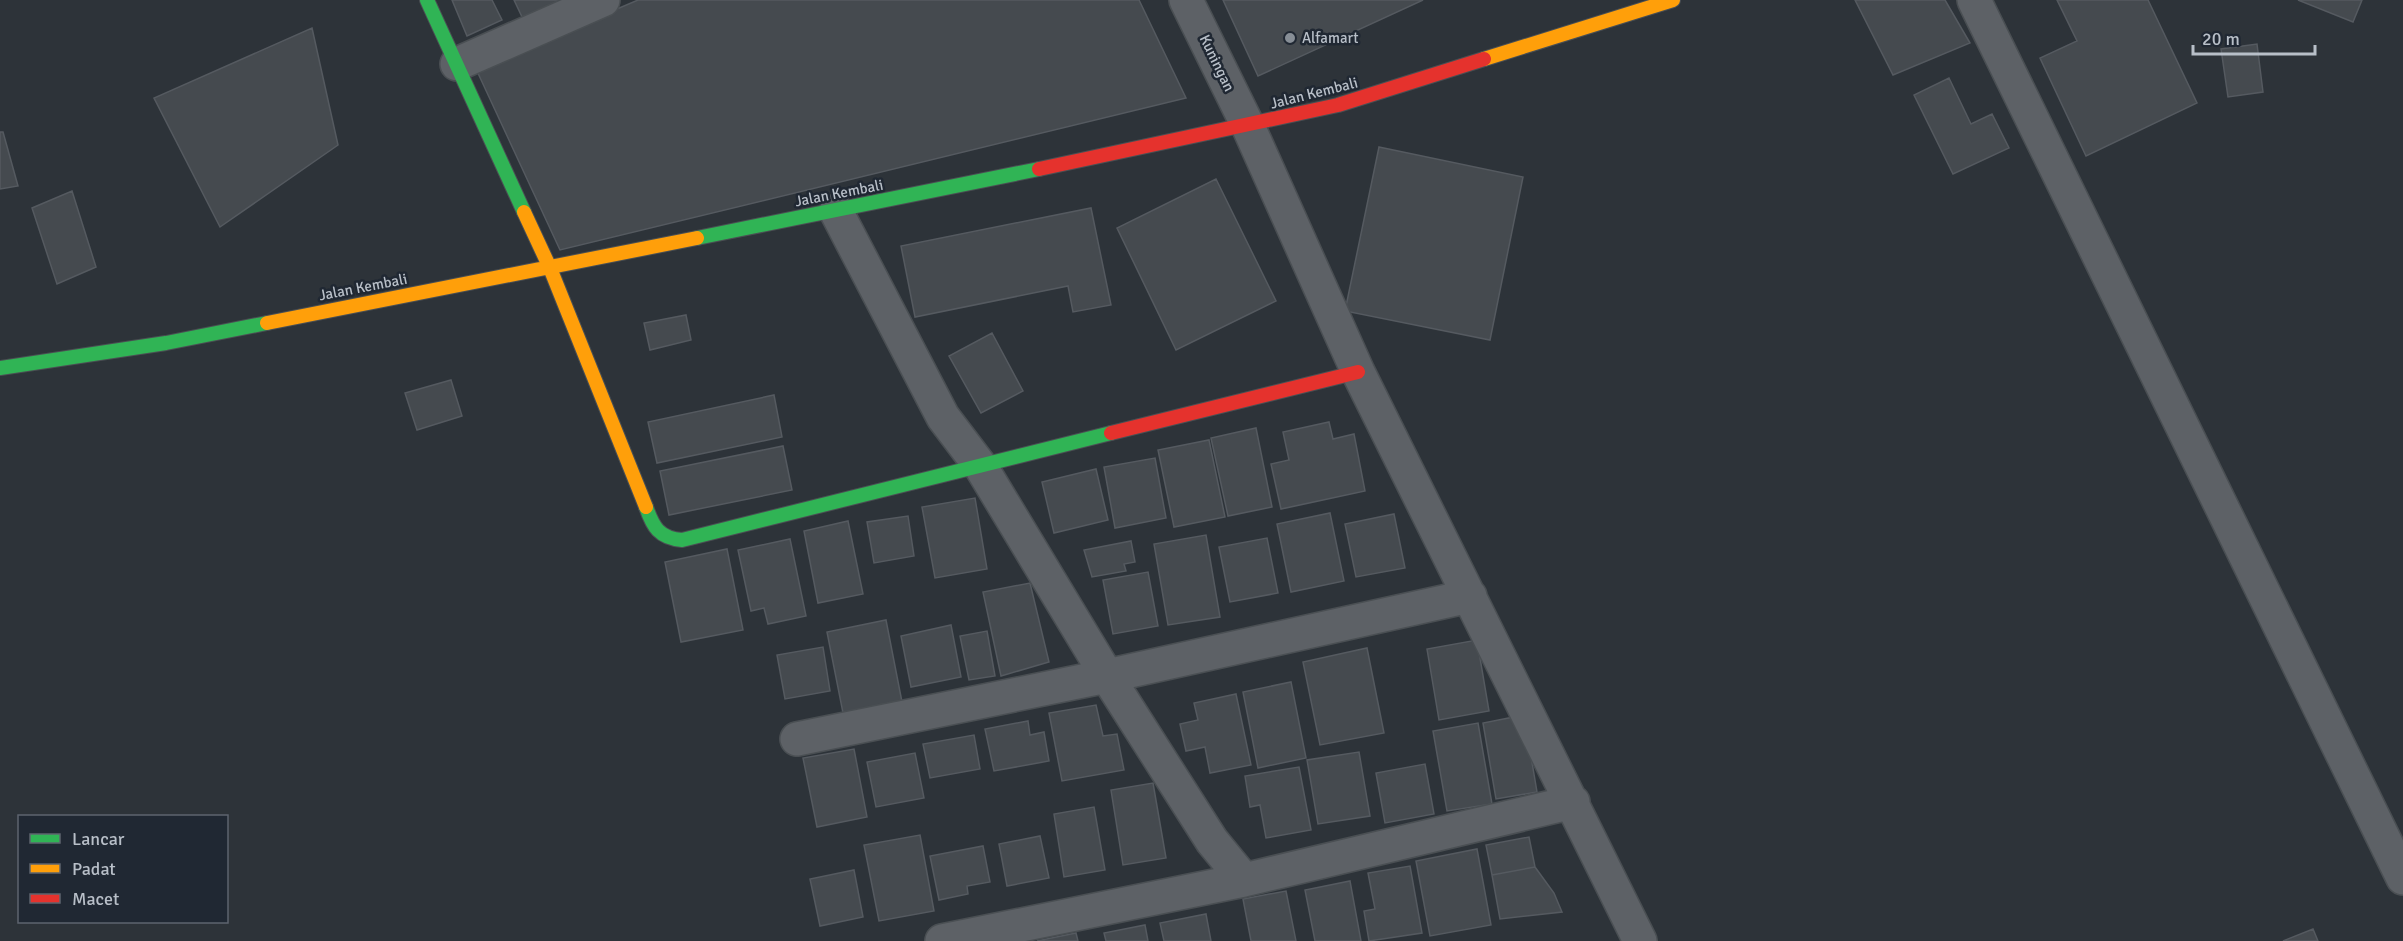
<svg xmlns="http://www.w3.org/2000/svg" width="2403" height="941" font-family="Signika,sans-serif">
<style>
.building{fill:#454a4f;stroke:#555a60;stroke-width:1.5}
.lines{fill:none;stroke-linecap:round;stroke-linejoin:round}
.street-casing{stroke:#4a4f53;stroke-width:36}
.fast-casing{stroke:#4a4f53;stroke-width:16}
.slow-casing{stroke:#4a4f53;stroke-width:16}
.jam-casing{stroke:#4a4f53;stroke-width:16}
.street{stroke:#5d6166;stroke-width:33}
.fast{stroke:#30b455;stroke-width:14}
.slow{stroke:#ff9f0a;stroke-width:14}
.jam{stroke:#e5322d;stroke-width:14}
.poi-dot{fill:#878e96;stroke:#202833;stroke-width:2}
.labels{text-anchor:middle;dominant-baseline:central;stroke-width:5;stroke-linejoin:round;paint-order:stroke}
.poi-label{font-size:15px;fill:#b8bfc8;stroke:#202833;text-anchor:start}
.street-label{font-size:15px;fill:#b8bfc8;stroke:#202833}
</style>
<rect width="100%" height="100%" fill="#2d3339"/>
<path class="building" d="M452,0H492L502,20L467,36Z
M514,0H564L523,19Z
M638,0H1139L1186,98L560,250L476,69Z
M1223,0H1423L1258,76Z
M1855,0H1945L1970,43L1893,75Z
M2057,0H2148L2197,103L2086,156L2040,58L2077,41Z
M2298,0H2362L2353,22Z
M312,28L338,145L220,227L154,98Z
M2257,44L2263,92L2228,97L2221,49Z
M1949,78L1971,124L1992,114L2009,148L1953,174L1914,95Z
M0,132H3L18,186L0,189Z
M1379,147L1523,177L1490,340L1345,311Z
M1216,179L1276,301L1176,350L1117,228Z
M72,191L96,267L57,284L32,208Z
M1091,208L1111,305L1073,312L1068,286L915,317L901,246Z
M686,315L691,340L650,350L644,323Z
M992,333L1023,391L981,413L949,356Z
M451,380L462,416L417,430L405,393Z
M774,395L782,437L657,463L648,422Z
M1329,422L1333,439L1354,434L1365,491L1281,509L1271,464L1289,460L1283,432Z
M1256,428L1272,507L1228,516L1211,438Z
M1209,440L1225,517L1174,527L1158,450Z
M783,446L792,490L669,515L660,471Z
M1155,458L1166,518L1115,528L1104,467Z
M1096,469L1108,520L1054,533L1042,482Z
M975,498L987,569L935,578L922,507Z
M1330,513L1344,581L1291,592L1277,524Z
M1394,514L1405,568L1356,577L1345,524Z
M908,516L914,556L874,563L867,522Z
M848,521L863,594L818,603L804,531Z
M1206,535L1220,617L1168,625L1154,544Z
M1267,538L1278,593L1230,602L1219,547Z
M790,539L806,616L768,624L764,608L751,611L738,550Z
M1131,541L1135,562L1124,564L1126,571L1092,577L1084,550Z
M727,549L743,630L681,642L665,562Z
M1148,572L1158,626L1113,634L1103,580Z
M1030,583L1049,662L1001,676L983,592Z
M886,620L902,702L843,713L827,632Z
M951,625L961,677L911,687L901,636Z
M987,631L995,676L969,680L960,636Z
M1477,640L1489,711L1439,720L1427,649Z
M823,647L830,691L785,699L777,655Z
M1367,648L1384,733L1320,745L1303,662Z
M1291,682L1306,758L1258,768L1243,692Z
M1236,694L1251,765L1210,773L1205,747L1186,751L1180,724L1198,720L1194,703Z
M1096,705L1103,736L1117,734L1124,770L1062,781L1049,713Z
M1524,715L1537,792L1496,799L1483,723Z
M1028,721L1030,735L1044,732L1049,761L994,771L985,729Z
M1478,723L1492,804L1447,811L1433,731Z
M974,735L980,769L930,778L923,744Z
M854,749L867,817L817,827L803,758Z
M1359,752L1370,816L1318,824L1307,760Z
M915,753L924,798L876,807L867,762Z
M1425,764L1434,814L1385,823L1376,773Z
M1299,767L1311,830L1266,838L1260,805L1250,807L1245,776Z
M1153,783L1166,858L1123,865L1111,790Z
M1094,807L1105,870L1064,877L1054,814Z
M920,835L934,911L879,921L864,845Z
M1040,836L1049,878L1007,886L999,844Z
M1529,837L1535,867L1492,875L1486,845Z
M983,846L990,882L967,886L968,894L939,900L930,856Z
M1477,849L1491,925L1430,936L1416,861Z
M1410,866L1422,933L1369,941L1364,911L1375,909L1368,873Z
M1535,867L1554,893L1562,912L1500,919L1492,875Z
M854,870L863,917L820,926L810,879Z
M1350,881L1361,941H1315L1305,890Z
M1286,891L1296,941H1251L1243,899Z
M1206,914L1211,941H1164L1160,923Z
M1145,925L1148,941H1106L1104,933Z
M2313,929L2318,941H2283Z
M1076,933L1078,941H1037Z"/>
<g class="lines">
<g class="street-casing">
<path id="street" d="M1186,0L1248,126L1358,372L1640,941
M1974,0L2403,878
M457,64L603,0
M836,211L943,417L981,467L1107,676L1212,841L1244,880
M797,739L1107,676L1470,596
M942,941L1244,880L1573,802"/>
</g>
<g class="fast-casing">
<path id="fast" d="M427,0L524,212
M697,238L1039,169
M0,368L166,343L267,323
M646,507C653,527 659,538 682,540L1111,433"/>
</g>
<g class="slow-casing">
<path id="slow" d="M1484,59L1673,0
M524,212L550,268L646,507
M267,323L697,238"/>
</g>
<g class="jam-casing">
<path id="jam" d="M1039,169L1338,105L1484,59
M1111,433L1358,372"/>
</g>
<use href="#street" class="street"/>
<use href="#fast" class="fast"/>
<use href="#slow" class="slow"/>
<use href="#jam" class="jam"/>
</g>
<circle class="poi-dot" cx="1290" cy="38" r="6"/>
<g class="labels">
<g class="poi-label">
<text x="1302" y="38">Alfamart</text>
</g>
<g class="street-label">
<text transform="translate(1217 63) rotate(64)">Kuningan</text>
<text transform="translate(1314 93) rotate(-14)">Jalan Kembali</text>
<text transform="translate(839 193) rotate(-11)">Jalan Kembali</text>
<text transform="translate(363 287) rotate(-11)">Jalan Kembali</text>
</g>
</g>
<rect x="18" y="815" width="210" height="108" fill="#202833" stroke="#5d646f" stroke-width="1.5"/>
<rect x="30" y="834" width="30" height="9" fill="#30b455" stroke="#5d646f" stroke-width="1.5"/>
<text x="72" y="845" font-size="18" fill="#b8bfc8">Lancar</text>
<rect x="30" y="864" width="30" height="9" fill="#ff9f0a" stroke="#5d646f" stroke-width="1.5"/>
<text x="72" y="875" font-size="18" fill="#b8bfc8">Padat</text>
<rect x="30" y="894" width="30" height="9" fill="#e5322d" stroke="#5d646f" stroke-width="1.5"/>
<text x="72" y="905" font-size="18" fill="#b8bfc8">Macet</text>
<path d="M2193 45v9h122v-9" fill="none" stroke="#b8bfc8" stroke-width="3"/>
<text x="2202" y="45" font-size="18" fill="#b8bfc8" stroke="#202833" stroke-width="4.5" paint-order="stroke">20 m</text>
</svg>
